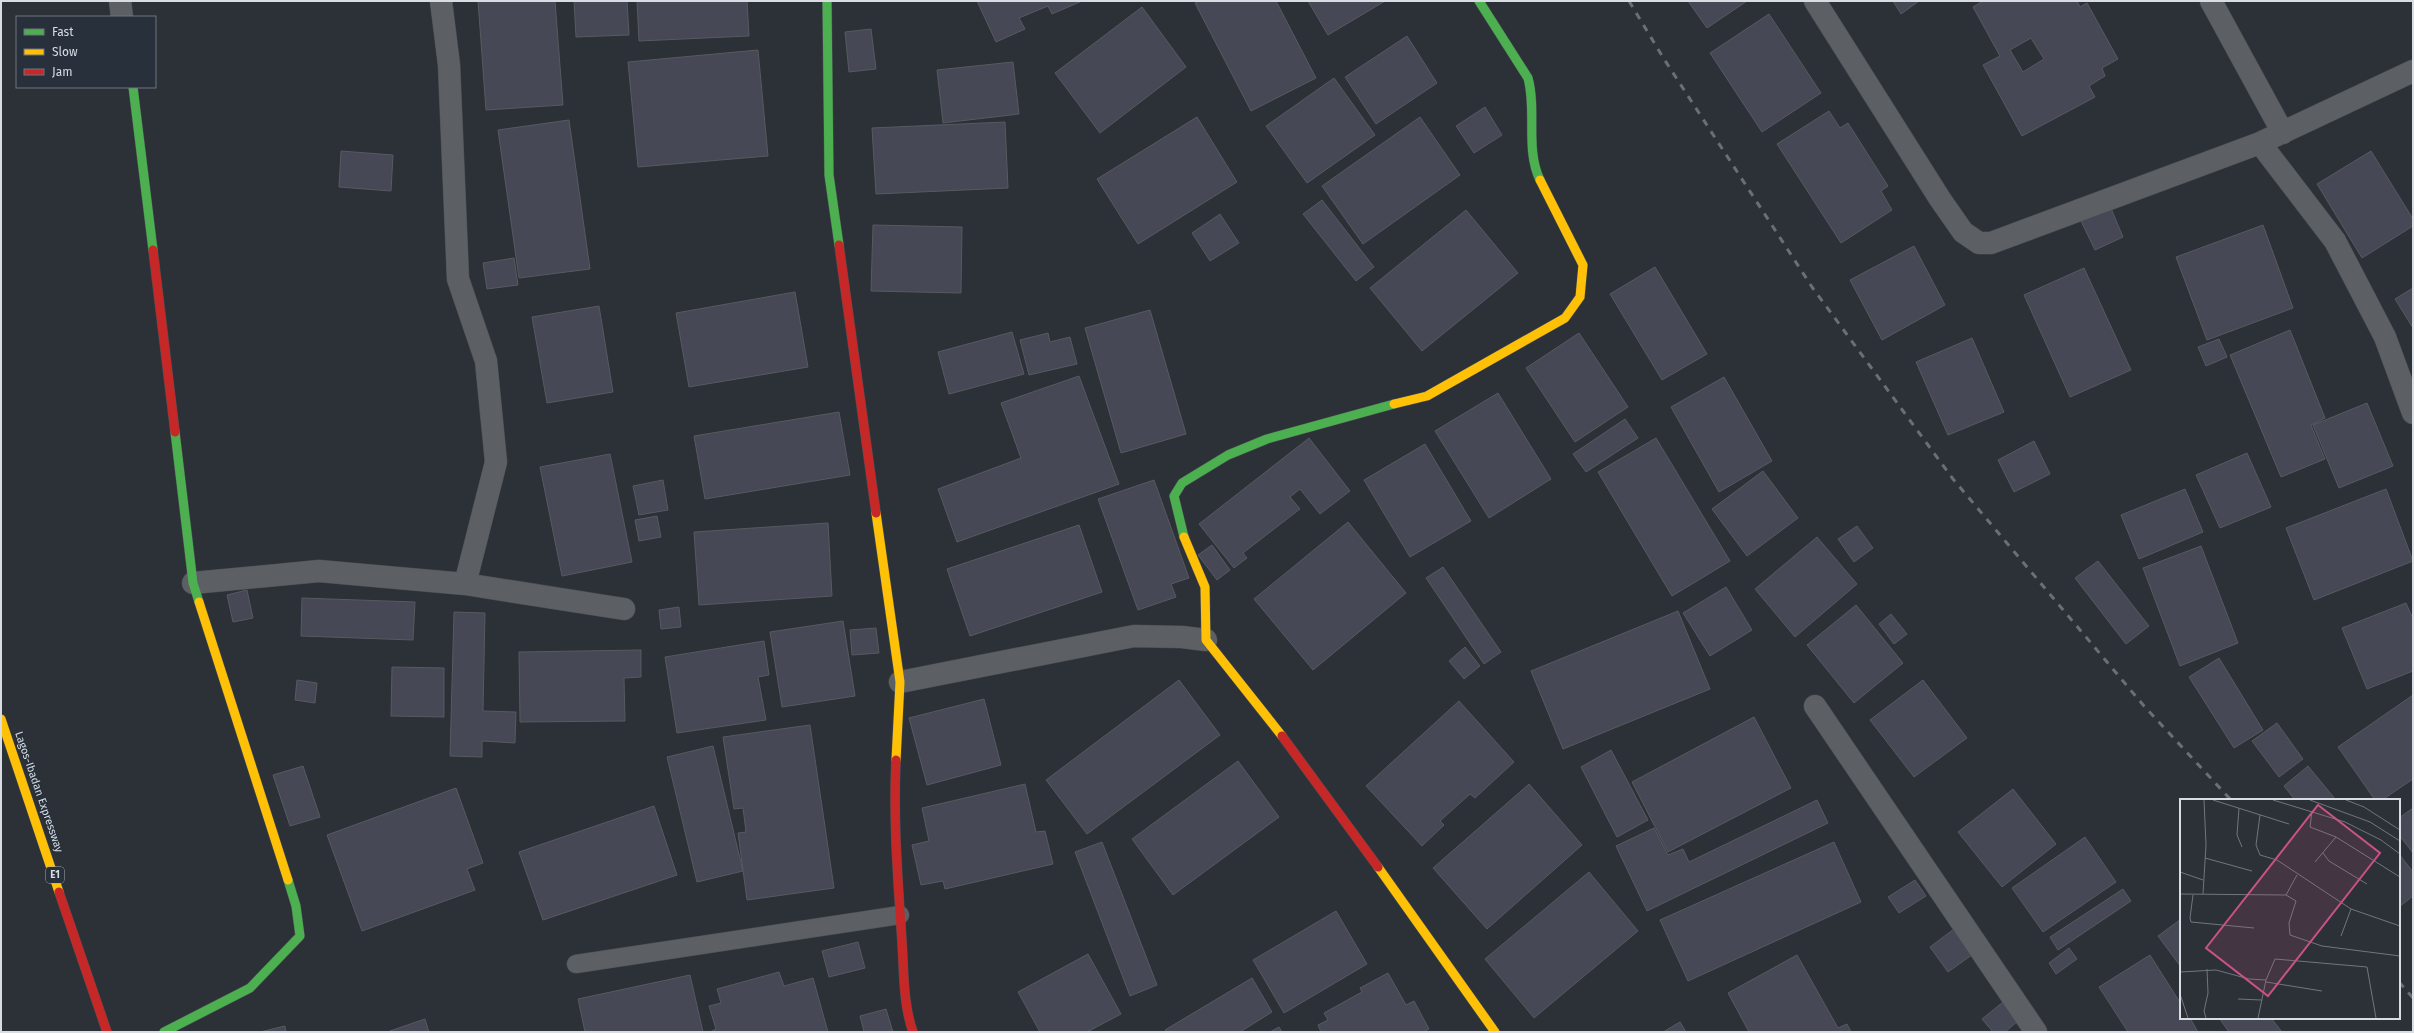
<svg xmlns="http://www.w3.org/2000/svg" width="2414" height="1033" font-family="'Fira Sans',sans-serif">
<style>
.building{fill:#464856;stroke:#575a5f;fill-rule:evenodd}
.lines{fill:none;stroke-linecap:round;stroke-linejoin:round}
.lane-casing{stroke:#484d51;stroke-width:19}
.street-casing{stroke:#484d51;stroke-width:23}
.fast-casing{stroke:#484d51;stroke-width:10}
.slow-casing{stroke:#484d51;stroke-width:10}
.jam-casing{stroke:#484d51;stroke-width:10}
.lane{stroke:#5c5f63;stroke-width:18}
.street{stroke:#5c5f63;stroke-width:22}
.fast{stroke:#4caf50;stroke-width:9}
.slow{stroke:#ffc107;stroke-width:9}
.jam{stroke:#c62828;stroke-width:9}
.rail{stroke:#6c6e72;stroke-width:3;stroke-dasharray:7 7;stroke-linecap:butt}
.labels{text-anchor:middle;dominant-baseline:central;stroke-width:3;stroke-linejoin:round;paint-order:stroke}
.shield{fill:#28303b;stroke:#a3a9b1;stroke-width:1}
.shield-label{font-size:10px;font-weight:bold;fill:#d8dde4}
.street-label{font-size:11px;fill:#d8dde4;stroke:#28303b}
.inset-road{fill:none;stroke:#71767c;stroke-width:1}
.view{fill:#c95384;fill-opacity:0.15;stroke:#c95384;stroke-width:2}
.inset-edge{fill:none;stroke:#d8dde4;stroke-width:2}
</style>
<rect width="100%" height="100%" fill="#2c3137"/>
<path class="building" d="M478,1H555L563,105L486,110Z
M574,1H627L629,35L576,37Z
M637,1H747L749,36L639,41Z
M977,1H1082L1052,14L1048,6L1019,18L1025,29L996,42Z
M1200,1H1276L1316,78L1251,111L1195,3Z
M1308,1H1385L1328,35Z
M1688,1H1747L1707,28Z
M1893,1H1919L1901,14Z
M1983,1H2077L2080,7L2087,3L2118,59L2102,68L2105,76L2089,86L2095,97L2022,136L1983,65L2000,56L1973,7ZM2031,38L2044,59L2023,72L2010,50Z
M1142,7L1186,67L1100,133L1055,73Z
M1769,14L1821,93L1762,132L1710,53Z
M871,29L876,69L849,72L845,32Z
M1407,36L1437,83L1376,124L1345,77Z
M758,50L768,156L638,167L628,62Z
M1013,62L1019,114L943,123L937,70Z
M1334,78L1375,135L1307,183L1266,126Z
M1485,107L1502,135L1474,153L1456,126Z
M1829,111L1840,128L1848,123L1888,186L1881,191L1892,210L1841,243L1777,144Z
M1197,117L1237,182L1138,244L1097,179Z
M1420,117L1460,175L1363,244L1322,186Z
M569,120L590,269L519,278L498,130Z
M1005,122L1008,188L876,194L872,128Z
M341,151L393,155L391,191L339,187Z
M2371,151L2413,219V226L2362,258L2317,184Z
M1322,200L1374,267L1356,281L1303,214Z
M2110,206L2123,237L2095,250L2080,219Z
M1466,210L1518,273L1422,351L1370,288Z
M1220,214L1239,243L1210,261L1192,233Z
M873,225L962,227L961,293L871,291Z
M2263,225L2293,308L2207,340L2176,257Z
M1914,246L1945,305L1882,340L1850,280Z
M514,258L518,285L487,289L483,263Z
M1655,267L1707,354L1662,380L1610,294Z
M2084,268L2131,370L2070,397L2024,295Z
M2413,288V328L2395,299Z
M795,292L808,367L689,387L676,313Z
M599,306L613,392L547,403L532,317Z
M1150,310L1186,434L1121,453L1085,328Z
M2290,330L2325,418L2311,425L2325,459L2281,477L2230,355Z
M1012,332L1024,374L949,394L938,352Z
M1048,333L1050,342L1070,337L1077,364L1029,375L1020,340Z
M1579,333L1628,407L1575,442L1526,368Z
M1972,338L2004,412L1948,435L1916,362Z
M2219,339L2227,357L2206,366L2198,347Z
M1079,376L1119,484L957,542L938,489L1021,458L1001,403Z
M1724,377L1772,461L1719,492L1671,407Z
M1498,393L1551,479L1489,518L1435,431Z
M2367,403L2393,466L2339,488L2313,425Z
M839,412L850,475L705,499L694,436Z
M1625,419L1638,438L1586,472L1573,454Z
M1309,438L1350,491L1320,514L1300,489L1290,497L1300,509L1243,553L1247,558L1234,568L1199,524Z
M1656,438L1730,561L1672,596L1598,472Z
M2034,441L2050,474L2014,492L1998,460Z
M1425,444L1471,521L1410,557L1364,480Z
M2247,453L2271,507L2220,528L2196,475Z
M610,454L632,562L562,576L540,467Z
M1763,471L1798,518L1747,556L1712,509Z
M663,480L668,510L639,515L633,486Z
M1154,480L1189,578L1171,584L1176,597L1138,610L1098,499Z
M2185,489L2203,532L2139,559L2121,515Z
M2386,489L2413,561L2314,600L2286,528Z
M657,516L661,537L639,541L635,520Z
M1348,522L1406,593L1313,670L1254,599Z
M828,523L832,596L699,605L694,532Z
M1079,525L1102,592L970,636L947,569Z
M1857,526L1873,548L1854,562L1838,539Z
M1817,537L1857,584L1795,637L1755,589Z
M1212,545L1230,570L1217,580L1198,555Z
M2201,546L2238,643L2180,666L2143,568Z
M2098,561L2149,626L2126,644L2075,578Z
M1443,567L1501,652L1484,664L1426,578Z
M1726,587L1752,630L1710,656L1683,613Z
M247,590L253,618L233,622L227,595Z
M302,598L415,602L413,640L301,636Z
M2406,603L2413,619V671L2367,689L2342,628Z
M1856,605L1903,663L1854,703L1807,645Z
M679,607L681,627L661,629L659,610Z
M1678,611L1710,689L1563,749L1531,671Z
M454,612L485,613L483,711L516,712L515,743L482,741V757L450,756Z
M1891,614L1907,634L1894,644L1879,624Z
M843,621L855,696L782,707L770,632Z
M876,628L879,653L852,655L850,630Z
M764,641L769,675L758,677L766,720L677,733L665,657Z
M1465,647L1480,666L1464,679L1449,661Z
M641,650V677L624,678L625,721L520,722L519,652Z
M2219,658L2263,730L2234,748L2189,677Z
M392,667L444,668V717L391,716Z
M297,680L317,683L315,703L295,700Z
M1179,680L1220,735L1087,834L1046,780Z
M1923,680L1967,738L1914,777L1870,720Z
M2413,695V779L2382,800H2375L2338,747Z
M984,699L1001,765L927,785L909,718Z
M1459,701L1514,762L1475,798L1470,794L1440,821L1444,825L1422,846L1366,786Z
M1754,717L1791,788L1668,852L1632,782Z
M2277,723L2303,759L2279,777L2252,741Z
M810,725L834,888L747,900L738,833L746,832L743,808L734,809L723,737Z
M713,746L743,871L697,882L667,757Z
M1611,750L1648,820L1617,837L1581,767Z
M1238,761L1279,817L1173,895L1132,839Z
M303,766L320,817L290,826L273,775Z
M2308,766L2336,800H2295L2284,786Z
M1025,784L1036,832L1045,831L1053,864L945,889L943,881L921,885L912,845L929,841L922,808Z
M1529,784L1582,845L1487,929L1433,868Z
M456,788L483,863L467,869L475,890L362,931L327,835Z
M2013,789L2056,844L2002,887L1958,832Z
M1817,800L1828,823L1647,911L1616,846L1654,828L1668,855L1683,849L1689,862Z
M654,806L677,875L543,920L519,852Z
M2413,808V853L2399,835V818Z
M2085,837L2116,882L2043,932L2012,888Z
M1102,842L1157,985L1130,996L1075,852Z
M1834,842L1861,902L1688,981L1660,920Z
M2399,854L2413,872V896L2399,907Z
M1589,872L1638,931L1534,1018L1485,959Z
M1915,880L1926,896L1899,913L1888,897Z
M2123,889L2131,901L2058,950L2050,937Z
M1336,911L1367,964L1284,1013L1253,960Z
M2181,919V967L2158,936Z
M1958,926L1976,952L1948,972L1930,947Z
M858,942L865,968L829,977L822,951Z
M2069,948L2077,959L2056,974L2049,963Z
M1088,954L1121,1014L1087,1032H1040L1018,992Z
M1797,955L1838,1028L1847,1024L1851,1032H1749L1728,993Z
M2150,955L2181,1004V1018H2190L2198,1032H2128L2099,987Z
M779,972L784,986L813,978L828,1032H710L716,1029L709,1006L721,1003L717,989Z
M1388,973L1406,1005L1414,1001L1429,1029L1423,1032H1321L1318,1025L1328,1020L1324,1013L1362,992L1360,988Z
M690,975L703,1032H585L578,999Z
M1252,978L1272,1012L1240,1032H1167L1165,1030Z
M2003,1002L2018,1021L2005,1032H1993L1982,1019Z
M886,1009L893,1032H864L860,1016Z
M2219,1018H2271L2282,1032H2229Z
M425,1019L429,1032H387Z
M1680,1022L1686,1032H1663Z
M285,1026L286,1032H260Z
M1279,1027L1282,1032H1270Z"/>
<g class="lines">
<g class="lane-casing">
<path id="lane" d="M576,964L900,915"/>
</g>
<g class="street-casing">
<path id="street" d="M120,1L122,17
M441,1L449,65L458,279L486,361L496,462L465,584
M1815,1L1940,199L1963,232L1979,243H1991L2260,143L2413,71
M2211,1L2283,133
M2260,143L2335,241L2385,337L2413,413
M193,583L319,571L465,584L624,609
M900,682L1134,636L1182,637L1206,640
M1815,706L2036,1032"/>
</g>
<g class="fast-casing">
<path id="fast" d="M827,1L829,175L839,245
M1479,1L1528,78C1537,111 1525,149 1540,180
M133,87L153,250
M175,432L193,583L199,602
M1184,537L1174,496L1182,483L1228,455L1267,439L1394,404
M164,1032L250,988L300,936L296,906L288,880"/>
</g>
<g class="slow-casing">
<path id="slow" d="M1394,404L1427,396L1565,318L1580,297L1583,265L1540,180
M876,513L900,682L896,760
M1184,537L1205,587L1206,640L1282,736
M199,602L288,880
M1,719L59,892
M1378,867L1495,1032"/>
</g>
<g class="jam-casing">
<path id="jam" d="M839,245L876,513
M153,250L175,432
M1282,736L1378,867
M896,760C893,820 898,881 902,942C904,972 903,1004 913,1032
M59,892L107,1032"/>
</g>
<use href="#lane" class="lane"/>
<use href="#street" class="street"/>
<use href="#fast" class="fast"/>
<use href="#slow" class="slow"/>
<use href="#jam" class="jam"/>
<path class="rail" d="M1629,1L1664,59L1812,287L1953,479L2144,706L2231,800
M2399,982L2413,998"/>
</g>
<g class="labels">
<rect class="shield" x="46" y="867" width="18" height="16" rx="3"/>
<g class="shield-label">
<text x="55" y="875">E1</text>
</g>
<g class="street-label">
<text transform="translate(39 792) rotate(71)">Lagos-Ibadan Expressway</text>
</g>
</g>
<g transform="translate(2180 799)">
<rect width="220" height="220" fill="#2c3137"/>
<path class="inset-road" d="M33,1L109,25M93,1L165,23L201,41L220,55M130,1L190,23L220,42M166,1L184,8L220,31M59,9L57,36L62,48M132,12L130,28L156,38L220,78M80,16L76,46L80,56L97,61L171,110L220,127M143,54L149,62L187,85M25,59L72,72M135,63L156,38M0,73L23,81M0,95L106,96L116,102L109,124L110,136L142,147L220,157M23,95L26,46L24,1M13,96L10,119L11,123L74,129M106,96L117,76M161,137L171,110M0,173L36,171L69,180L86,181M86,183L142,192M0,195L8,219M58,200L82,201M26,219L24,212L28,194L27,170M78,219L86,181L95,160L187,168L196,219"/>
<path class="view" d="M138,6L200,54L88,197L26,149Z"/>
<rect width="220" height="220" class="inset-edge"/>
</g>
<rect width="2414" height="1033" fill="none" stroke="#d8dde4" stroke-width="4"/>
<rect x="16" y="16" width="140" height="72" fill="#28303b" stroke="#6e757f"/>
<rect x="24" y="29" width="20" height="6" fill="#4caf50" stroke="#6e757f"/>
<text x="52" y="36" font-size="12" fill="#d8dde4">Fast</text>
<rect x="24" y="49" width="20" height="6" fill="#ffc107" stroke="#6e757f"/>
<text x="52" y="56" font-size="12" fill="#d8dde4">Slow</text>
<rect x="24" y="69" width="20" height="6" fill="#c62828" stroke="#6e757f"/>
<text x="52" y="76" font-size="12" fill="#d8dde4">Jam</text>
</svg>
